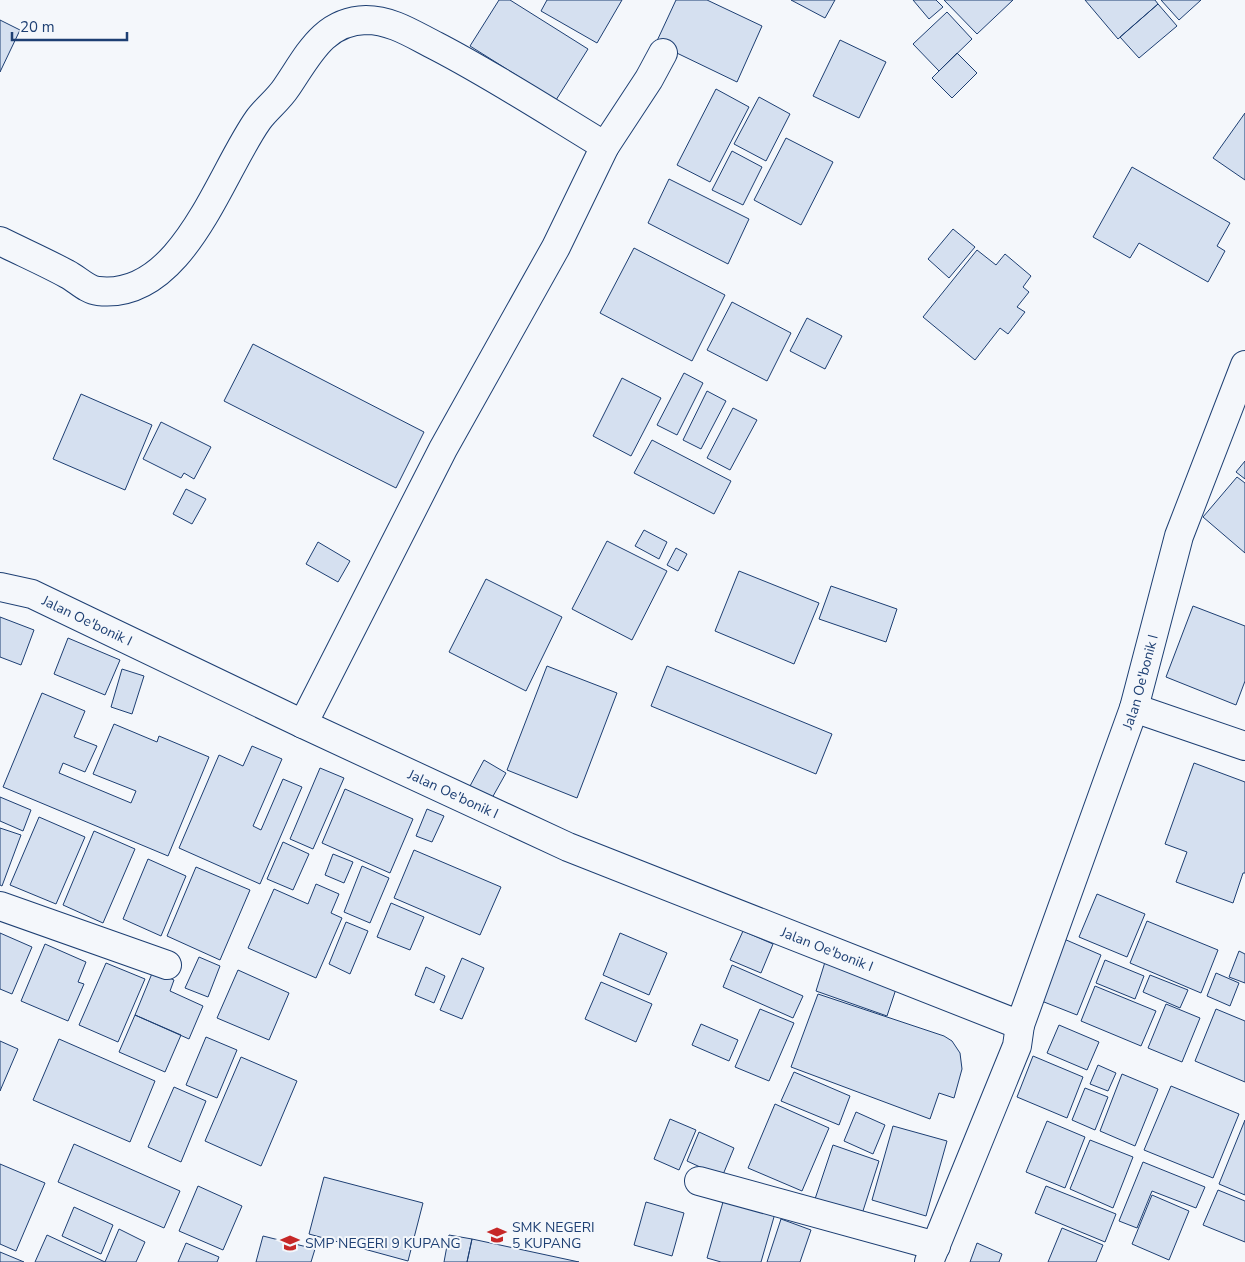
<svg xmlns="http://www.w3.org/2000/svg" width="1245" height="1262" font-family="'Nunito Sans',sans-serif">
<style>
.building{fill:#d5e0f0;stroke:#1d3f73}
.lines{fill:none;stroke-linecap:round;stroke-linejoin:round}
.minor-casing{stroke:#1d3f73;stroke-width:30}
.minor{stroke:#f4f7fb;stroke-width:28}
.labels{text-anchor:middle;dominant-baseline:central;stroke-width:4;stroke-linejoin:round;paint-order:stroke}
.street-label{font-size:14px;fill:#1d3f73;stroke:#f4f7fb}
.poi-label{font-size:14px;fill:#1d3f73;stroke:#f4f7fb;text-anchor:start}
</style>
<rect width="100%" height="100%" fill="#f4f7fb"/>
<path class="building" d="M499,0H510L588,49L556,100L470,46Z
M547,0H622L597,43L541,11Z
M676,0H707L762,26L737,82L656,43Z
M791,0H835L825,18Z
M913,0H936L943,7L929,19Z
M944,0H1013L977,34Z
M1085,0H1155L1158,4L1118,39Z
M1161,0H1201L1179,20Z
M1158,4L1177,26L1139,58L1120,37Z
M947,12L972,39L939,71L913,44Z
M0,20L20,30L0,72Z
M840,40L886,62L859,118L813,96Z
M957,53L977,73L952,98L932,78Z
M716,89L749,107L710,182L677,165Z
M759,97L790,114L766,161L734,144Z
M1245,113V180L1213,158Z
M786,138L833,162L801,225L754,200Z
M732,151L762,167L743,205L712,190Z
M1132,167L1230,223L1217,246L1225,251L1208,282L1139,243L1130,258L1093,237Z
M669,179L749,219L728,264L648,223Z
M953,229L975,247L949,278L928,259Z
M634,248L725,295L692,361L600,313Z
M977,250L996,265L1005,254L1031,276L1023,287L1029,292L1017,307L1025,312L1008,334L1000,328L975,360L923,317Z
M732,302L791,333L767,381L707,350Z
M807,318L842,336L825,369L790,351Z
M253,344L424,432L396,488L224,401Z
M684,373L703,383L677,435L657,425Z
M622,378L661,398L631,456L593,436Z
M707,391L726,401L701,449L683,440Z
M81,394L152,425L125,490L53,459Z
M733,408L757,420L730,470L707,458Z
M161,422L211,447L194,479L184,473L181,478L143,459Z
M652,440L731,481L714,514L634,473Z
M1245,461V479L1236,472Z
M1237,477L1245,483V553L1203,517Z
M186,489L206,499L192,524L173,514Z
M644,530L667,542L659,559L635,546Z
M607,541L667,571L632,640L572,609Z
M318,542L350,561L338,582L306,564Z
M676,548L687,554L678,571L667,565Z
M739,571L819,603L794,664L715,631Z
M486,579L562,617L526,691L449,652Z
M831,586L897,609L886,642L819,619Z
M1193,606L1245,626V681L1236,705L1166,677Z
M0,617L34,630L21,665L0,657Z
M68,638L120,660L105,695L54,674Z
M547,666L617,693L577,798L507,770Z
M667,666L832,734L816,774L651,706Z
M122,669L144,676L132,714L111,707Z
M42,693L85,711L74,737L97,746L85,772L63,763L59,773L131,803L136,791L93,774L114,724L157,742L159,736L209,757L168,856L3,787Z
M252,746L282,759L253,826L261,830L283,779L302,787L260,884L179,848L219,755L243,766Z
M484,760L506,773L492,798L470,786Z
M1194,763L1245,782V873H1243L1233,903L1176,882L1187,852L1165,844Z
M320,768L344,778L313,849L290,839Z
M345,789L413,819L390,873L322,843Z
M0,797L31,810L23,831L0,821Z
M427,809L444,816L432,842L416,836Z
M39,817L85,837L56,904L10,885Z
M0,828L21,835L2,886L0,885Z
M94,831L135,849L103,923L63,905Z
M283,842L309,854L293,890L267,879Z
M414,850L501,887L480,935L394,898Z
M333,854L353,862L344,883L325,875Z
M148,859L186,876L161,936L123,919Z
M362,866L389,878L370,923L344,912Z
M196,867L250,890L220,960L167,936Z
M316,884L339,894L331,913L342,918L316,978L248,948L274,889L308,904Z
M1097,894L1145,914L1127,957L1079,937Z
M391,903L424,917L410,950L377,937Z
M1147,921L1218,950L1201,993L1130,963Z
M346,922L368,931L350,974L329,964Z
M743,931L773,944L761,973L730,960Z
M0,933L32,947L12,994L0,989Z
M620,933L667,953L649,995L603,975Z
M1064,939L1101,955L1077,1015L1039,1000Z
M45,944L86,962L78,982L84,984L68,1021L21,1001Z
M1239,951L1245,954V983L1229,977Z
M199,957L220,966L208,997L185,988Z
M462,958L484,968L462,1019L440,1010Z
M1105,960L1144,976L1135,999L1096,983Z
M825,962L897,986L887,1016L816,991Z
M106,963L145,979L118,1042L79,1025Z
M732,965L803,996L793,1018L723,987Z
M426,967L445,976L434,1003L415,995Z
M238,970L289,993L269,1040L217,1018Z
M153,971L174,980L170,991L203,1006L189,1039L135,1015Z
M1216,973L1239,983L1230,1006L1207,996Z
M1150,975L1188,990L1180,1008L1143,992Z
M601,982L652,1004L636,1042L585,1019Z
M1095,986L1156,1011L1141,1046L1081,1021Z
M818,994L944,1036L952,1041L960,1053L962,1069L954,1098L939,1093L930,1119L791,1067Z
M1166,1004L1200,1018L1182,1062L1148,1048Z
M760,1009L794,1023L769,1081L735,1067Z
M1216,1009L1245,1021V1082L1195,1061Z
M135,1015L181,1035L165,1072L119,1052Z
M701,1024L738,1040L729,1061L692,1045Z
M1059,1025L1099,1042L1087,1070L1047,1053Z
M206,1037L237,1050L217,1098L186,1085Z
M59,1039L155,1081L130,1142L33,1100Z
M0,1041L18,1049L0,1091Z
M1033,1056L1083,1077L1067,1118L1017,1097Z
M241,1057L297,1081L261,1166L205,1141Z
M1098,1065L1116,1073L1108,1091L1090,1084Z
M794,1072L850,1096L839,1125L781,1101Z
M1122,1074L1158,1089L1135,1146L1100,1131Z
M1171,1086L1239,1114L1213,1178L1144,1150Z
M174,1087L206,1101L181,1162L148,1147Z
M1085,1088L1108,1097L1095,1130L1072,1120Z
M775,1104L829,1128L802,1191L748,1168Z
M856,1112L885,1125L873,1154L844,1141Z
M670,1119L696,1130L679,1170L654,1159Z
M1245,1120V1195L1219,1184Z
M1047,1121L1085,1137L1065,1188L1026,1172Z
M893,1126L947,1141L926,1216L872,1200Z
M699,1132L734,1148L722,1177L687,1161Z
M1090,1140L1133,1157L1113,1208L1070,1189Z
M74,1144L180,1191L164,1228L58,1182Z
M833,1145L879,1161L862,1214L815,1199Z
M1143,1162L1205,1187L1196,1208L1152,1191L1137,1228L1119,1221Z
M0,1164L45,1183L16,1251L0,1244Z
M324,1177L423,1203L408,1261L309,1234Z
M198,1186L242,1206L223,1250L179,1231Z
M1046,1186L1116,1214L1105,1242L1035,1213Z
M1218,1190L1245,1201V1242L1203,1225Z
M725,1195L776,1210L761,1262H721L707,1258Z
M1152,1195L1189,1211L1169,1260L1132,1244Z
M646,1202L684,1213L672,1256L634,1245Z
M74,1207L113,1225L101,1254L62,1236Z
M781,1219L811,1230L800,1262H767Z
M1062,1228L1103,1245L1096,1262H1048Z
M119,1229L145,1242L136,1262H35L47,1235L105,1262Z
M449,1235L472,1239L467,1262H444Z
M263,1236L315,1249L311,1262H256Z
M472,1239L579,1262H467Z
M186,1243L219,1257L217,1262H178Z
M977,1243L1002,1254L999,1262H970Z
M0,1252L24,1262H0Z"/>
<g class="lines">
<g class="minor-casing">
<g id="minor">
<path d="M0,241C22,252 45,262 67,274C77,279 87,290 98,291C182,301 219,175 258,120C266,109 278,100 286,88C308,56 323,21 366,20C392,20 414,35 436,46C494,76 549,112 605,146"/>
<path id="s1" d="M0,587L32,594L303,724L568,847L1020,1025L1134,708L1179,536L1245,365"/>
<path d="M1134,708L1245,746"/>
<path d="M303,724L443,449L556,247L605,146L649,79L663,53"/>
<path d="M0,906L167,965"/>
<path d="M699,1181L936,1246"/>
<path d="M929,1262L1017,1046L1020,1025"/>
</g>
</g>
<use href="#minor" class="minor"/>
</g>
<defs>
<g id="school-bare" transform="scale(1.5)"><path d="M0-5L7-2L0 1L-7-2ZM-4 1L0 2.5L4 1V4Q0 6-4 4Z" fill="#c62828" stroke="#f4f7fb" stroke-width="2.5" paint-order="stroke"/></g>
</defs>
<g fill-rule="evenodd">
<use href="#school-bare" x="497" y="1235"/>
<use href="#school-bare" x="290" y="1243"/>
</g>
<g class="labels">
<g class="street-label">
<text stroke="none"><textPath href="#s1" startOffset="94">Jalan Oe'bonik I</textPath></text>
<text stroke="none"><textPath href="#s1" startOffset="1475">Jalan Oe'bonik I</textPath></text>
<text stroke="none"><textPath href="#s1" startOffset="499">Jalan Oe'bonik I</textPath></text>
<text stroke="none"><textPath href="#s1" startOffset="904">Jalan Oe'bonik I</textPath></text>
</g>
<g class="poi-label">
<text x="512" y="1227">SMK NEGERI<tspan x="512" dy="16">5 KUPANG</tspan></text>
<text x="305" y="1243">SMP NEGERI 9 KUPANG</text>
</g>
</g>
<path d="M12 32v8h115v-8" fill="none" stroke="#1d3f73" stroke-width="2.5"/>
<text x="20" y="32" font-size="15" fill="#1d3f73" stroke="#f4f7fb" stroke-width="4" paint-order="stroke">20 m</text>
</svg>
